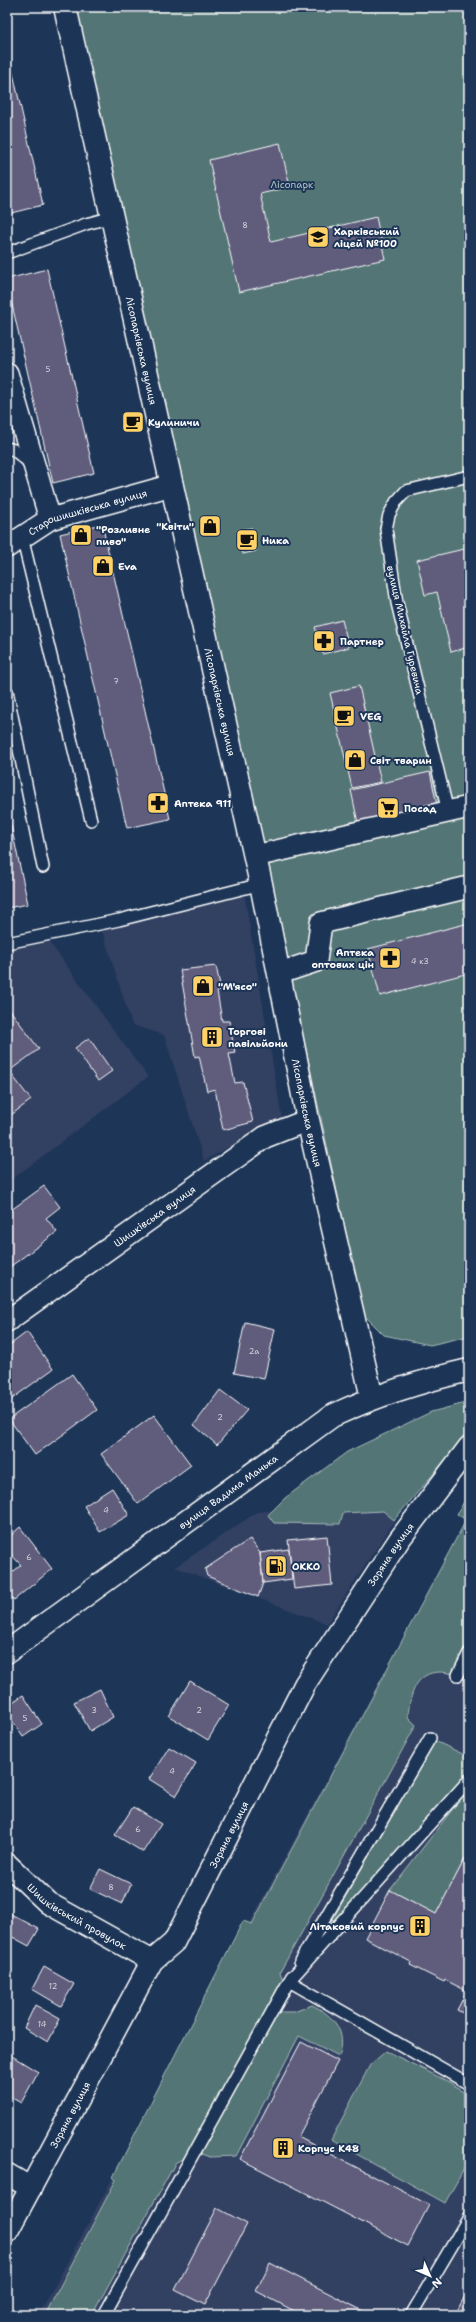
<svg xmlns="http://www.w3.org/2000/svg" width="476" height="2322" font-family="'Shantell Sans',sans-serif">
<style>
.built{fill:#304162}
.green{fill:#527475;stroke:#a8baba}
.building{fill:#5e5c7c;stroke:#fff}
.lines{fill:none;stroke-linecap:round;stroke-linejoin:round}
.service-casing{stroke:#fff;stroke-width:14}
.minor-casing{stroke:#fff;stroke-width:24}
.tertiary-casing{stroke:#fff;stroke-width:25}
.primary-casing{stroke:#fff;stroke-width:25}
.service{stroke:#1d3557;stroke-width:11}
.minor{stroke:#1d3557;stroke-width:21}
.tertiary{stroke:#1d3557;stroke-width:22}
.primary{stroke:#1d3557;stroke-width:22}
.labels{text-anchor:middle;dominant-baseline:central;stroke-width:4;stroke-linejoin:round;paint-order:stroke}
.number-label{font-size:8px;fill:#d7d6de}
.park-label{font-size:10px;fill:#b1c0c1;stroke:#1d3557}
.poi-label{font-size:10px;font-weight:bold;fill:#fff;stroke:#1d3557;text-anchor:start}
.street-label{font-size:10px;fill:#fff;stroke:#1d3557}
</style>
<rect width="100%" height="100%" fill="#1d3557"/>
<filter id="ink" filterUnits="userSpaceOnUse"><feTurbulence type="fractalNoise" baseFrequency=".025" numOctaves="2"/><feDisplacementMap in="SourceGraphic" scale="8" xChannelSelector="R" yChannelSelector="G"/><feConvolveMatrix kernelMatrix="1 2 1 2 8 2 1 2 1" color-interpolation-filters="sRGB"/></filter>
<g filter="url(#ink)">
<path class="built" d="M244,893L282,1118L204,1161L164,1035L132,1025L101,927Z
M48,940L148,1077L7,1183V949Z
M469,1493V2315H39L466,1520L457,1514Z
M358,1501L403,1508L327,1624L175,1567L257,1512Z"/>
<path class="green" d="M72,7H469V1336L430,1345L384,1335L364,1315L269,880Z
M469,1402V1432L394,1520L383,1511L343,1513L340,1524L274,1523L268,1515L285,1498L347,1452L431,1412Z
M469,1493V1642L453,1674C420,1665 410,1688 408,1717L416,1725L280,1972L284,1983L275,2012H294L312,2005C333,2015 348,2032 339,2056L299,2036L236,2156L210,2157L198,2153L176,2162L92,2315H45L116,2180L113,2177L243,1921L252,1924L466,1520L457,1514Z
M435,1741L469,1757V1773L319,1943Z
M469,1788V1851L436,1914L390,1890Z
M386,2051L449,2082L469,2095V2160L445,2203L331,2140L370,2065Z"/>
<path class="building" d="M7,47L43,205L7,214Z
M280,143L290,187L260,194L271,242L376,217L385,259L239,292L209,160Z
M47,269L94,473L53,483L7,283V279Z
M136,416L137,425L130,427L128,418Z
M102,524L170,819L127,828L60,534Z
M252,528L256,551L243,554L238,530Z
M468,548L469,647L451,652L437,592L425,595L417,560Z
M342,620L349,647L323,654L315,627Z
M359,686L381,782L352,788L330,693Z
M430,772L437,805L358,823L351,790Z
M7,807L28,904L7,908Z
M469,923V973L380,996L368,949Z
M216,966L221,990L217,991L222,1021H229L235,1053L229,1054L235,1083L243,1082L253,1122L223,1130L215,1089L207,1091L199,1056L195,1057L180,970Z
M7,1006L39,1049L9,1071L31,1100L7,1118Z
M89,1038L112,1071L98,1081L75,1048Z
M44,1186L60,1207L46,1218L57,1232L7,1269V1213Z
M245,1322L275,1329L264,1379L234,1373Z
M27,1332L53,1369L9,1401L7,1398V1347Z
M72,1374L97,1410L35,1455L9,1419Z
M220,1390L247,1410L217,1445L194,1425Z
M154,1415L191,1465L138,1504L101,1454Z
M112,1488L129,1515L100,1532L84,1506Z
M20,1527L52,1569L14,1600L7,1591V1577L21,1565L7,1550V1539Z
M327,1536L332,1585L294,1589L288,1540Z
M250,1539L260,1553L263,1583L258,1597L207,1576L205,1569Z
M289,1549L292,1579L263,1583L260,1553Z
M190,1681L229,1705L208,1740L169,1716Z
M100,1689L113,1717L90,1731L74,1702Z
M23,1695L42,1724L23,1737L7,1713V1706Z
M169,1747L196,1763L176,1796L149,1779Z
M133,1807L161,1824L143,1852L115,1835Z
M469,1851V2016L457,2010L467,1991L445,1980L444,1982L410,1965L411,1962L365,1938L390,1890L436,1914Z
M100,1869L131,1884L122,1904L90,1889Z
M7,1912L39,1929L29,1946L7,1934Z
M44,1967L74,1984L61,2006L32,1989Z
M35,2005L60,2019L48,2042L24,2028Z
M301,2042L338,2061L298,2137L429,2205L408,2246L240,2159Z
M7,2053L38,2072L21,2103L7,2095Z
M217,2208L247,2224L205,2305L175,2290Z
M270,2263L371,2315H302L256,2291Z
M469,2288V2315H455Z"/>
<g class="lines">
<g class="service-casing">
<path id="service" d="M7,253L86,224L112,217
M7,448L14,450L31,464
M22,537L91,820
M7,691L43,867
M448,812L397,603L386,529L389,515L396,502L406,491L469,476
M7,943L119,920L261,884
M458,1675L469,1653
M300,1961L430,1738
M292,1976L289,1981L469,2084
M104,2315L289,1981L469,1780
M411,2315L469,2217"/>
</g>
<g class="minor-casing">
<g id="minor">
<path d="M7,373L50,519"/>
<path id="s1" d="M7,547L50,519L172,485"/>
<path d="M255,856L469,807"/>
<path d="M280,973L316,961L321,923L469,887"/>
<path id="s2" d="M7,1321L265,1137L308,1120"/>
<path id="s3" d="M7,1864L48,1903L152,1961"/>
<path d="M7,2174L31,2188"/>
<path id="s4" d="M7,2232L152,1961L174,1942L305,1684L399,1540L469,1447"/>
</g>
</g>
<g class="tertiary-casing">
<g id="tertiary">
<path id="s5" d="M65,7L261,884L308,1120L372,1398"/>
</g>
</g>
<g class="primary-casing">
<g id="primary">
<path id="s6" d="M7,1652L332,1416C377,1395 421,1381 469,1370"/>
</g>
</g>
<use href="#service" class="service"/>
<use href="#minor" class="minor"/>
<use href="#tertiary" class="tertiary"/>
<use href="#primary" class="primary"/>
</g>
</g>
<defs>
<g id="school-square" transform="scale(1.15)"><rect x="-9" y="-9" width="18" height="18" rx="4" fill="#ffd166" stroke="#1d3557"/><path d="M0-5L7-2L0 1L-7-2ZM-4 1L0 2.5L4 1V4Q0 6-4 4Z" fill="#111"/></g>
<g id="cafe-square" transform="scale(1.15)"><rect x="-9" y="-9" width="18" height="18" rx="4" fill="#ffd166" stroke="#1d3557"/><path d="M-5.5-4.5H6V0H3Q3 3.5 0 3.5H-2.5Q-5.5 3.5-5.5 0ZM3-3.2v2h1.7v-2ZM-6 4.5H4V6H-6Z" fill="#111"/></g>
<g id="shop-square" transform="scale(1.15)"><rect x="-9" y="-9" width="18" height="18" rx="4" fill="#ffd166" stroke="#1d3557"/><path d="M-5-2.5h2.3a2.7 3.5 0 0 1 5.4 0H5L5.5 6h-11ZM-1.5-2.5h3a1.5 2.3 0 0 0-3 0Z" fill="#111"/></g>
<g id="pharmacy-square" transform="scale(1.15)"><rect x="-9" y="-9" width="18" height="18" rx="4" fill="#ffd166" stroke="#1d3557"/><path d="M-2-6h4v4h4v4h-4v4h-4v-4h-4v-4h4Z" fill="#111"/></g>
<g id="supermarket-square" transform="scale(1.15)"><rect x="-9" y="-9" width="18" height="18" rx="4" fill="#ffd166" stroke="#1d3557"/><path d="M-6-5.5h2.5l.6 2H6L4.5 2H-2.5L-4.4-4H-6ZM-1.5 3.2a1.3 1.3 0 1 0 .1 0ZM3 3.2a1.3 1.3 0 1 0 .1 0Z" fill="#111"/></g>
<g id="building-square" transform="scale(1.15)"><rect x="-9" y="-9" width="18" height="18" rx="4" fill="#ffd166" stroke="#1d3557"/><path d="M-4-6H4V6H1V3H-1V6H-4ZM-2.5-4.3h1.7v1.8h-1.7ZM.8-4.3h1.7v1.8H.8ZM-2.5-1h1.7V.8h-1.7ZM.8-1h1.7V.8H.8Z" fill="#111"/></g>
<g id="fuel-square" transform="scale(1.15)"><rect x="-9" y="-9" width="18" height="18" rx="4" fill="#ffd166" stroke="#1d3557"/><path d="M-5.5-6h7V0h2V4h1.3V-2.5L3-4.5l.8-.8L6-3V5H2.5V1h-1V6h-7ZM-4.2-4.7v3.2H.2V-4.7Z" fill="#111"/></g>
</defs>
<g fill-rule="evenodd">
<use href="#school-square" x="318" y="237"/>
<use href="#cafe-square" x="133" y="422"/>
<use href="#shop-square" x="210" y="526"/>
<use href="#shop-square" x="81" y="535"/>
<use href="#cafe-square" x="247" y="540"/>
<use href="#shop-square" x="103" y="566"/>
<use href="#pharmacy-square" x="324" y="641"/>
<use href="#cafe-square" x="344" y="716"/>
<use href="#shop-square" x="355" y="760"/>
<use href="#pharmacy-square" x="158" y="803"/>
<use href="#supermarket-square" x="388" y="808"/>
<use href="#pharmacy-square" x="390" y="958"/>
<use href="#shop-square" x="203" y="986"/>
<use href="#building-square" x="212" y="1037"/>
<use href="#fuel-square" x="276" y="1566"/>
<use href="#building-square" x="420" y="1926"/>
<use href="#building-square" x="283" y="2148"/>
</g>
<g class="labels">
<g class="number-label">
<text x="245" y="225">8</text>
<text x="48" y="369">5</text>
<text x="116" y="681">7</text>
<text x="420" y="961">4 к3</text>
<text x="254" y="1351">2а</text>
<text x="220" y="1417">2</text>
<text x="106" y="1510">4</text>
<text x="29" y="1557">6</text>
<text x="94" y="1710">3</text>
<text x="199" y="1710">2</text>
<text x="25" y="1718">5</text>
<text x="172" y="1771">4</text>
<text x="138" y="1829">6</text>
<text x="111" y="1887">8</text>
<text x="53" y="1986">12</text>
<text x="42" y="2024">14</text>
</g>
<g class="park-label">
<text x="292" y="184">Лісопарк</text>
</g>
<g class="poi-label">
<text x="334" y="231">Харківський<tspan x="334" dy="12">ліцей №100</tspan></text>
<text x="148" y="422">Кулиничи</text>
<text x="194" y="526" text-anchor="end">"Квіти"</text>
<text x="96" y="529">"Розливне<tspan x="96" dy="12">пиво"</tspan></text>
<text x="262" y="540">Ника</text>
<text x="118" y="566">Eva</text>
<text x="340" y="641">Партнер</text>
<text x="360" y="716">VEG</text>
<text x="370" y="760">Світ тварин</text>
<text x="174" y="803">Аптека 911</text>
<text x="404" y="808">Посад</text>
<text x="374" y="952" text-anchor="end">Аптека<tspan x="374" dy="12">оптових цін</tspan></text>
<text x="218" y="986">"М'ясо"</text>
<text x="228" y="1031">Торгові<tspan x="228" dy="12">павільйони</tspan></text>
<text x="292" y="1566">ОККО</text>
<text x="404" y="1926" text-anchor="end">Літаковий корпус</text>
<text x="298" y="2148">Корпус К48</text>
</g>
<g class="street-label">
<text stroke="none"><textPath href="#s5" startOffset="352">Лісопарківська вулиця</textPath></text>
<text stroke="none"><textPath href="#s1" startOffset="89">Старошишківська вулиця</textPath></text>
<text transform="translate(405 630) rotate(77)">вулиця Михайла Гуревича</text>
<text stroke="none"><textPath href="#s5" startOffset="712">Лісопарківська вулиця</textPath></text>
<text stroke="none"><textPath href="#s5" startOffset="1132">Лісопарківська вулиця</textPath></text>
<text stroke="none"><textPath href="#s2" startOffset="181">Шишківська вулиця</textPath></text>
<text stroke="none"><textPath href="#s6" startOffset="273">вулиця Вадима Манька</textPath></text>
<text stroke="none"><textPath href="#s4" startOffset="781">Зоряна вулиця</textPath></text>
<text stroke="none"><textPath href="#s4" startOffset="457">Зоряна вулиця</textPath></text>
<text stroke="none"><textPath href="#s3" startOffset="88">Шишківський провулок</textPath></text>
<text stroke="none"><textPath href="#s4" startOffset="133">Зоряна вулиця</textPath></text>
</g>
</g>
<rect width="476" height="2322" fill="none" stroke="#1d3557" stroke-width="24"/>
<rect x="12" y="12" width="452" height="2298" fill="none" stroke="#fff" stroke-width="1.5" filter="url(#ink)"/>
<g transform="translate(430 2276) rotate(135)" stroke="#1d3557" stroke-width="3" paint-order="stroke">
<path d="M0-3L7 15L0 10L-7 15Z" fill="#ffffff"/>
<text y="-6" font-size="11" font-weight="bold" text-anchor="middle" fill="#ffffff">N</text>
</g>
</svg>
